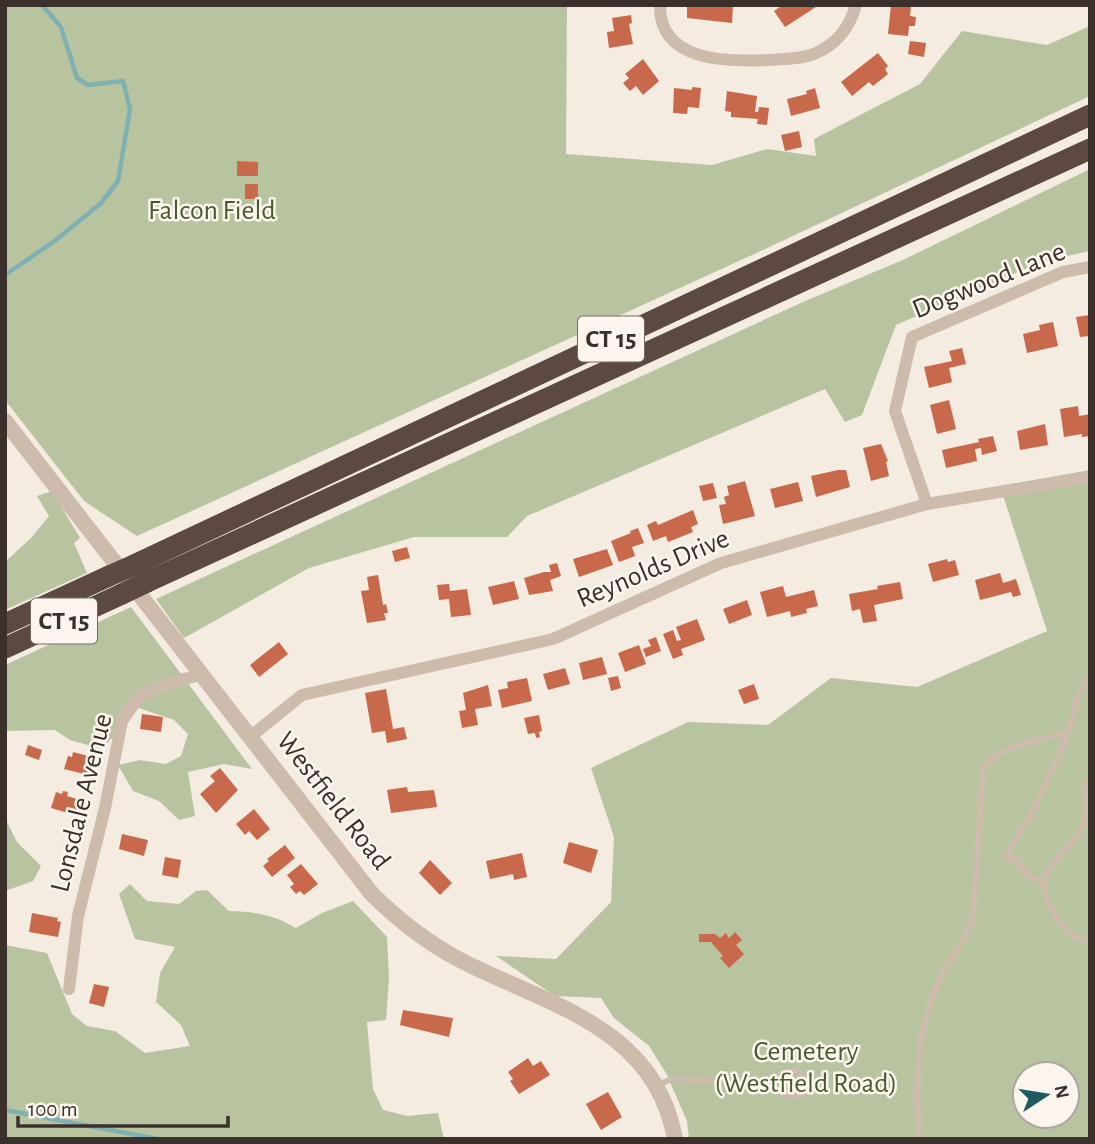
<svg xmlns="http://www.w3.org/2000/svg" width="1095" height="1144" font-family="'Alegreya Sans',sans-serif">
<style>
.green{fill:#b8c4a0;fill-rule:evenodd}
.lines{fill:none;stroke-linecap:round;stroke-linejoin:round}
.stream{stroke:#7fb0b2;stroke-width:4.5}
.building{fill:#c8694b}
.service{stroke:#cdbbac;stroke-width:6}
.minor{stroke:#cdbbac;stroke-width:12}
.tertiary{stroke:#cdbbac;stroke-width:16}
.motorway{stroke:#5c4a42;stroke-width:21}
.motorway-bridge{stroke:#5c4a42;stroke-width:21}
.labels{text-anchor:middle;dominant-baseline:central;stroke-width:5;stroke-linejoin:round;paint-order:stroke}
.shield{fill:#fbf5ee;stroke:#756b66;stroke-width:2}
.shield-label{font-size:26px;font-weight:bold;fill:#3b302b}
.park-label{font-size:28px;fill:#4a5a2e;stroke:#fbf5ee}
.street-label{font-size:28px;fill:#3b302b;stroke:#fbf5ee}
</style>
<rect width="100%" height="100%" fill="#f4ebe1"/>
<path class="green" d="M5,5H567L566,154L712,165L767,149L816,156L814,139L920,84L962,31L1047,45L1090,26V96L763,250L137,536L84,501L5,400Z
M1090,169V251L1041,262L896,325L862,415L845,422L825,389L527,516L507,537H414L309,568L184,638L156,599L803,302L905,259Z
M1090,470V1139H689L687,1121L666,1073L649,1046L614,1018L601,998L555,996L496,956L556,959L611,902L614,837L591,768L688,722L768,725L831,678L917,687L1047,631L1000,486ZM1025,1074H1067V1116H1025Z
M52,491L80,538L74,543L87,573L5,610V562L31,538L49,516L37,496Z
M131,607L252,769L224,764L188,772L195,816L179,820L159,801L133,791L118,765L140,760L166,764L181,756L188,734L174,720L139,708L102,749L70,740L55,730L5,731V665Z
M5,818L17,842L41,866L33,881L5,891Z
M130,884L147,901L179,904L196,891L207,890L229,911C255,912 273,914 296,928L322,913L353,901L387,937L389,978L386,1020L367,1022L373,1089L383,1110L407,1116L438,1113L444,1139H5V945L47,953L72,1014L87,1026L115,1031L145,1053L190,1046L181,1025L156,1002L160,973L175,947L135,939L119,894Z"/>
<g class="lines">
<path class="stream" d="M5,275L56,240L101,203L118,181L130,109L123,81L88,85L77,78L61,27L42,5
M5,1110L158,1139"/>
</g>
<path class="building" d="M687,5H733L732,23L687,18Z
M783,5H819L785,27L774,11Z
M891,5L911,6L910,16L916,17L915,26H909L908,36L888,34Z
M631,15L632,23L629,24L633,44L609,48L607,32L614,31L612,18Z
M910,41L926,43L924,57L908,54Z
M878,53L888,66L885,69L888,74L873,86L869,82L852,96L841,82Z
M643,59L659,81L643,95L636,86L630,91L623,83L629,78L625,74Z
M692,87L701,88L699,108L688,107L687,114L673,113L674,88L692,90Z
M815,88L820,108L791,116L787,99L807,94L806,91Z
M727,91L757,96L755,112H758L759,107L769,108L767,125L757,124L758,119L731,117V112L725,111Z
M799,131L802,147L785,151L781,135Z
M237,161L258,162V176H237Z
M245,184H258V199H245Z
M1090,315V336L1080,337L1076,317Z
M1053,322L1058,346L1027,353L1023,334L1040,330L1039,325Z
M962,348L966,364L949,368L952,382L929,388L924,367L952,361L949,351Z
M949,400L956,429L937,434L930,405Z
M1078,406L1079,416L1090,414V436L1082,437V434L1064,437L1060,409Z
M1045,424L1048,445L1020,450L1017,431Z
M993,436L997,451L982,455L981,448L975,449L977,461L946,468L942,450L979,442L978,439Z
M881,444L888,461L886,462L889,476L871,481L863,448Z
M838,470H846L850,487L816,497L811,476Z
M745,481L755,516L723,524L719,505L726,504L724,497L729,495L727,486Z
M798,482L803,501L775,508L770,489Z
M713,483L717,498L703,501L699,486Z
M693,510L698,524L691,527L693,532L668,542L666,536L653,541L647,525L656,521L658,525Z
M638,528L644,543L632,547L635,556L619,562L611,541L631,533L630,531Z
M407,547L410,558L395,562L392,551Z
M607,549L613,565L579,577L573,559Z
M947,559L948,562L955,560L959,575L933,582L928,564Z
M557,563L561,576L550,580L553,591L529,595L524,578L544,572H551L549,565Z
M1000,573L1003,583L1016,579L1021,595L1013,597L1011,592L980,600L975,580Z
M378,575L383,605L386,604L388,613H384L386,620L367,623L361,591L369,590L367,577Z
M514,581L519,599L493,605L488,587Z
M900,582L903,599L874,605L877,621L863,623L860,609L852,611L849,594L878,589L877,586Z
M449,584L450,591L467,589L471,615L451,617L449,599L439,600L437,585Z
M783,586L786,597L814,590L818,606L806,609L807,613L791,617L790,611L767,617L760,592Z
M747,600L752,615L729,624L723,609Z
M697,619L705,640L681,649L683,655L673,659L663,634L673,630L677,641L681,640L676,627Z
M656,637L661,651L646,657L643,649L651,646L648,640Z
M279,642L288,654L259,677L250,665Z
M639,645L646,664L625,672L618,653Z
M602,657L607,674L583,680L579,663Z
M565,668L570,684L548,690L543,674Z
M618,676L621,688L611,691L608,678Z
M527,678L532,701L502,708L498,690L508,688L507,682Z
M754,684L759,699L744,704L738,690Z
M488,685L492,706L475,709L478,725L462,728L459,711L466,710L463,693Z
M386,689L393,729L404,727L407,739L387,743L385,731L372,733L365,693Z
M142,714L163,717L161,732L140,729Z
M539,715L542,731L539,732L540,737L536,738L535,733L528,734L524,718Z
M28,745L42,750L39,760L25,755Z
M73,752L88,756L87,760L92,762L88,775L64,769L68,756L72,757Z
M220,768L238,790L216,813L200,794L215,781L210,776Z
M407,787L408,792L434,790L437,807L391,813L387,790Z
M63,791L68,792L67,796L84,801L80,814L75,815L51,808L56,792L62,794Z
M254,809L270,829L257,840L249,831L245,835L236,824Z
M122,834L148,840L144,856L119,849Z
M569,842L598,850L591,873L563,863Z
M285,845L295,858L272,877L263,866L269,861L267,859Z
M522,853L527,877L514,880L513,874L490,879L486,861Z
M165,857L181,860L178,878L162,875Z
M430,860L452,883L440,895L419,873Z
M301,864L318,884L304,895L300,891L296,894L290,887L294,884L287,875Z
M32,913L58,918L57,921L61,922L58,937L29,932Z
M735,932L742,940L736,945L744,954L729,968L720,958L723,956L711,942H699V934H715L720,938L726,933L729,938Z
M94,984L109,987L104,1007L89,1003Z
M403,1010L453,1018L449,1037L400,1025Z
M528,1058L533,1066L541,1061L550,1075L519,1094L510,1081L513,1079L508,1072Z
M608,1092L622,1117L601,1130L586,1104Z"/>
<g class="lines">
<path class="service" d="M1090,780L1085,783C1085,798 1089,813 1083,826C1070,855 1031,867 1049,903C1052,909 1055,917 1059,922C1067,930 1079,942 1090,943
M1044,884L1026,874L1016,859L1005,858L1037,803L1069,732
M656,1085L673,1079L773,1084C782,1094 788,1099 802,1096C808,1087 808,1078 798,1071C786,1069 780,1074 773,1084
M919,1139L917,1098L920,1044L929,1006L942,973L961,943L973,920L983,767C1005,744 1039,741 1069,732L1078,694L1090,675"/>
<path class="minor" d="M660,5C659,62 727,62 769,60C783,59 803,59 816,53C837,44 850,26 856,5
M927,504L895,411L912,337L1063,272L1090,267
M250,737L302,695L553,639L721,563L927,504L1090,477
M69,989L78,916L105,808L122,721L135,702L143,694L179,680L202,675"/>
<path class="tertiary" d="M5,421L371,893C398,920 426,942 460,960C547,1005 655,1026 675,1139"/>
<path class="motorway" d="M134,565L1090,115
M147,582L1090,149
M5,624L109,576
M5,648L122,594"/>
<path class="motorway-bridge" d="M109,576L134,565
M122,594L147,582"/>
</g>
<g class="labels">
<g class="shield">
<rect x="578" y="316.5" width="66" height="45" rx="5"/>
<rect x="31" y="598.5" width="66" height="45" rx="5"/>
</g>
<g class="shield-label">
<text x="611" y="339">CT 15</text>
<text x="64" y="621">CT 15</text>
</g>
<g class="park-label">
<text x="212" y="211">Falcon Field</text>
<text x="806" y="1052">Cemetery<tspan x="806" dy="32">(Westfield Road)</tspan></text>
</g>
<g class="street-label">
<text transform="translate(989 281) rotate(-22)">Dogwood Lane</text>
<text transform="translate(653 569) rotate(-23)">Reynolds Drive</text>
<text transform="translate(333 801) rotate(52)">Westfield Road</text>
<text transform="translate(82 803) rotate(-76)">Lonsdale Avenue</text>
</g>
</g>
<rect width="1095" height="1144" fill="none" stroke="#3b302b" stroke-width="14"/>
<g transform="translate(1046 1095) rotate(78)"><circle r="33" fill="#fbf5ee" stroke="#aea6a0" stroke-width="2"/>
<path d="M0-5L12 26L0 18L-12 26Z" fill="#1f5a5e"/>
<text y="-10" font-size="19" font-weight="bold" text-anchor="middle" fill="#3b302b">N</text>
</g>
<path d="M18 1116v10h210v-10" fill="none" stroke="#3b302b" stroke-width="3.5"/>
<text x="28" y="1116" font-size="21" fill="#3b302b" stroke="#fbf5ee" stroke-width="5" paint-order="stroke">100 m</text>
</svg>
